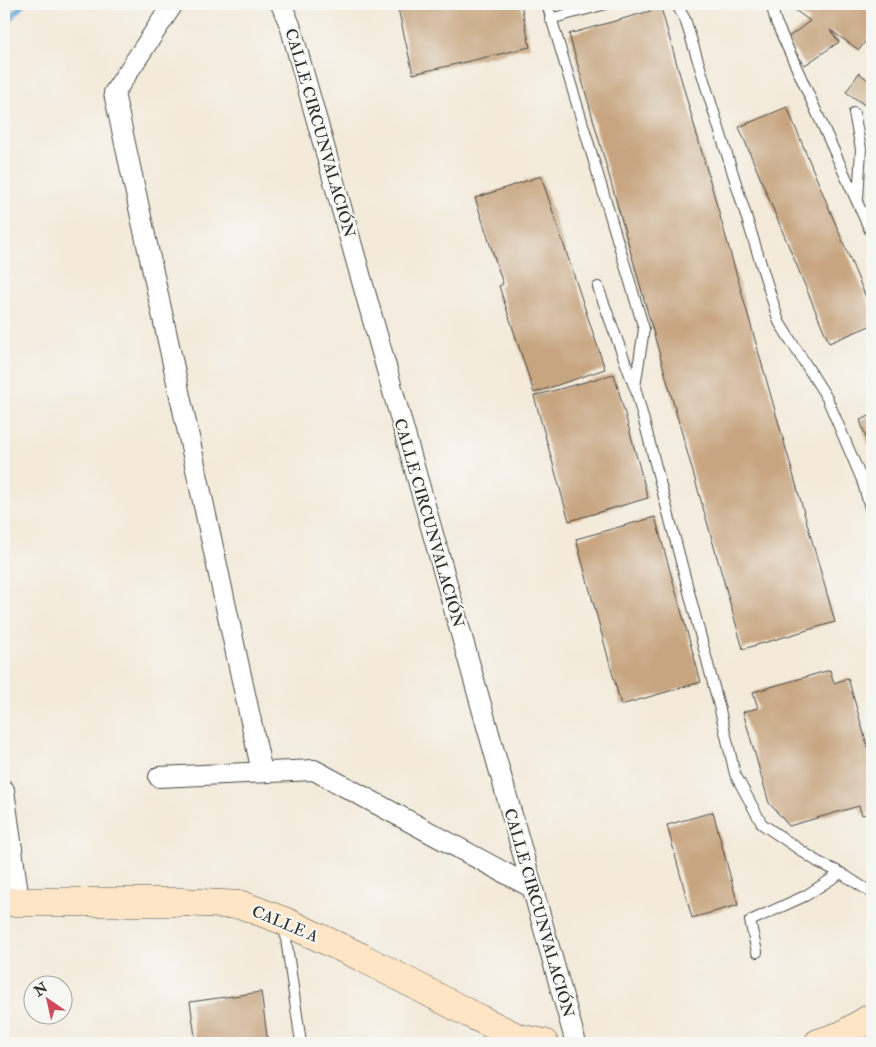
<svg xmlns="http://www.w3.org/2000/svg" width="876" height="1047" font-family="'IM FELL Double Pica',serif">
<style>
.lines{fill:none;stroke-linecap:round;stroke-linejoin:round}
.stream{stroke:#5ea4d3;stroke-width:6}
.building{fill:#c7a580}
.lane-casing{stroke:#494845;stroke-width:12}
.street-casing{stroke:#494845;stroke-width:22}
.secondary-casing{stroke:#494845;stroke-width:29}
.lane{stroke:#fff;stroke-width:10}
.street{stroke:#fff;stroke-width:20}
.secondary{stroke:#fde5c5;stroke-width:28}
.labels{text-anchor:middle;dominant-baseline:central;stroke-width:4.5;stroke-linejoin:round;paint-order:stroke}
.street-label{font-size:16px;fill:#2b2b2b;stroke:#f6f6f2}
</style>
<rect width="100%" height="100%" fill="#f6f6f2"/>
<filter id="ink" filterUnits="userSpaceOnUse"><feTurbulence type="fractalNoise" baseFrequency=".02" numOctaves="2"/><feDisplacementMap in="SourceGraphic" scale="10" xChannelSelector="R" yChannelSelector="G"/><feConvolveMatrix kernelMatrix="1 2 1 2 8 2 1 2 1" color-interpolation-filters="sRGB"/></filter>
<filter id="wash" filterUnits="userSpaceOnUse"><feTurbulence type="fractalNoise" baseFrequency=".0096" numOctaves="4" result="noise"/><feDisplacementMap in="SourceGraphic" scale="20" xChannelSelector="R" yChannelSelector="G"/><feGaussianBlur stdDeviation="1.12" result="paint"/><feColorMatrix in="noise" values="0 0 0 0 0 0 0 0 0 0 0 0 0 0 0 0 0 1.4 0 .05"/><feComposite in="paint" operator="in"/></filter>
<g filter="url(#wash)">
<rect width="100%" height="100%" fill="#f3ead9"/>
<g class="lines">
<path class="stream" d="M4,25L23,4"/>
</g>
<g id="blocks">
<path class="building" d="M397,4H521L530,47L413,74Z
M793,4H872V32L859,50L830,30L839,42L805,65L786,39L810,21L791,7Z
M661,8L835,622L743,649L569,34Z
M859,73L872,83V110L846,92Z
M787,107L872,312V325L829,343L739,127Z
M541,176L605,369L534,393L499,286L503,284L475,198Z
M614,374L648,498L569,521L534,396Z
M872,415V456L860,420Z
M655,517L701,682L621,705L576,539Z
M830,670L834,683L848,678L872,762V812L862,815L859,806L789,826L769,803L743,712L758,708L753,692Z
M713,812L738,905L692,918L667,825Z
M261,992L268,1043H196L190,1002Z"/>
</g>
</g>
<g filter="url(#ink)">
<use href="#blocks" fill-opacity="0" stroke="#494845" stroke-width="1"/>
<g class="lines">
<g class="lane-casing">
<path id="lane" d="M547,4L644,329L635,387L719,706L735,774L762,824L818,862L841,873L872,893
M676,4L685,19L779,322L827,398L862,480L872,515
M771,4L776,22L872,235
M550,19L606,4
M854,113L861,149L858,199
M598,287L634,386
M284,925L301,1043
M757,952L750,921L805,896L841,873"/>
</g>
<g class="street-casing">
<path id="street" d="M173,4L114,93L262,772
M281,4L290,25L576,1043
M159,777L314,770L531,887
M4,790L19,901"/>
</g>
<g class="secondary-casing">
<path id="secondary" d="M4,902H182L242,905L284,921L361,957L470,1014L519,1038L544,1043
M818,1043L842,1035L872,1017"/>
</g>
<use href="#lane" class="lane"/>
<use href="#street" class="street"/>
<use href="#secondary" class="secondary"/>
</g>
</g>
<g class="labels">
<g class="street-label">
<text transform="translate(320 133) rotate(74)">CALLE CIRCUNVALACIÓN</text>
<text transform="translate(429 523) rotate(74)">CALLE CIRCUNVALACIÓN</text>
<text transform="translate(539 913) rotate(74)">CALLE CIRCUNVALACIÓN</text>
<text transform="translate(285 924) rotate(23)">CALLE A</text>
</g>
</g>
<rect width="876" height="1047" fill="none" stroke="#f6f6f2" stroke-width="20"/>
<g transform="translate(48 1000) rotate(326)"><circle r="24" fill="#f6f6f2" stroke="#a5a5a2"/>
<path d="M0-4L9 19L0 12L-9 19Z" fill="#d1495b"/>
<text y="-8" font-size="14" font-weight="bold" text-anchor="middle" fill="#2b2b2b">N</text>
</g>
</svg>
